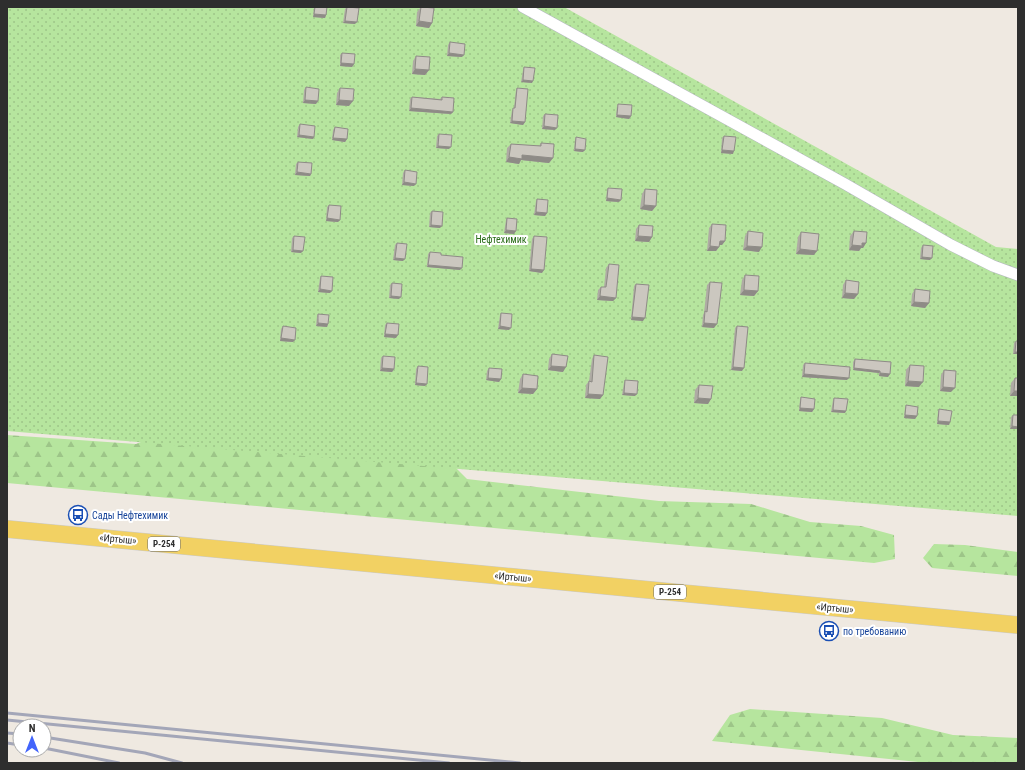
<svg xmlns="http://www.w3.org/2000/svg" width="1025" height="770" font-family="'Roboto Condensed',sans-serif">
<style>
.forest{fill:url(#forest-firs)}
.park{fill:url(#park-dots)}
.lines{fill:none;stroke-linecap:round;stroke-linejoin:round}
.street-casing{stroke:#b4b7c1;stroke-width:12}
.primary-casing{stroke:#c9c9c9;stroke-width:18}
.street{stroke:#fff;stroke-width:11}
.primary{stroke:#f2d163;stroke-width:17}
.rail{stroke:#a3a6b8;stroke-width:3}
.wall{fill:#afaba4}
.shaded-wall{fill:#8e8b86}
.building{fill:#cbc7bf;stroke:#8e8b86}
.labels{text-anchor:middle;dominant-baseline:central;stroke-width:4;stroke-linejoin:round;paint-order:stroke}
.shield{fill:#fff;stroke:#6d6d6d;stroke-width:1}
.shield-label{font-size:9px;font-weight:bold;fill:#2e2e2e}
.park-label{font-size:10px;fill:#2c6e1b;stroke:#fff}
.transit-label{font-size:10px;fill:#164399;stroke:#fff;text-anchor:start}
.street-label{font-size:10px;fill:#2e2e2e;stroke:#fff}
</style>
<defs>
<pattern id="forest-firs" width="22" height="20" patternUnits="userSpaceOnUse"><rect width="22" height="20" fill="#b6e59e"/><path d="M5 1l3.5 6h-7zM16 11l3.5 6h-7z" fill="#9dc588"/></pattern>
<pattern id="park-dots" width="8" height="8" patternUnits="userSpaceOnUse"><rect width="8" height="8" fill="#b6e59e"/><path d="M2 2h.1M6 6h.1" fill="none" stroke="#9dc588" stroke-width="1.8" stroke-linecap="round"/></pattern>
</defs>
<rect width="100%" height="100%" fill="#efe9e1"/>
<path class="forest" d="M183,425L449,461L467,479L659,501L751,504L810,522L861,526L894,535L895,559L874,563L7,483V435L136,444Z
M934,544L965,545L1018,552V576L932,568L923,558Z
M750,709L882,718L953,735L1018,738V763H928L712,741L730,715Z"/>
<path class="park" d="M7,7H564L996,247L1018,249V516L7,431Z"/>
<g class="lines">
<g class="street-casing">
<path id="street" d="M523,7L845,184L951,245L993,266L1018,275"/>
</g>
<g class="primary-casing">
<path id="primary" d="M7,529L1018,625"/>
</g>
<use href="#street" class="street"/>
<use href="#primary" class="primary"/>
<path class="rail" d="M7,713L520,763
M7,720L449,763
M7,733L20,734
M44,737L145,753L182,763
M7,743L20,745
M44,748L119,763"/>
</g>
<path class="wall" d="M314,7H327L326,15L325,18L313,17Z
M347,7L355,24L343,23L345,9Z
M421,7L432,23L429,28L416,26L417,12Z
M450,42L462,57L447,56L448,45Z
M342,53L354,64L352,67L340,66V55Z
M416,56L429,70L425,75L412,74L413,61Z
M524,67L532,83L521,82L523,70Z
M306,87L316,104L303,103L304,90Z
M340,88L349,106L336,105L337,93Z
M517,88L525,122L523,125L510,123L512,110L514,108L516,90Z
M412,97L440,99L442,97L453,112L451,114L409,111L410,99Z
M618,104L631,116L629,119L616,117L617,106Z
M545,114L555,130L542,129L543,116Z
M300,124L313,139L297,137L298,127Z
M335,127L347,139L345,142L332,140L333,130Z
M439,134L449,149L436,148L437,136Z
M724,136L733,154L721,153L722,138Z
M576,137L583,152L574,151L575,140Z
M541,143L553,158L549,163L521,160L519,164L506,162L507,148L511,144L539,146Z
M298,162L311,174L310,176L295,175L296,164Z
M405,170L414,186L402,185L403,173Z
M608,188L619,202L606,201L607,190Z
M645,189L656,206L652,211L640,209L642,194Z
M537,199L547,213L545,216L534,215L536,201Z
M329,205L340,220L338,222L326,221L327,207Z
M432,211L440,228L429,227L430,213Z
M507,218L514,234L504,233L506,220Z
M712,224L725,241L722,245H719V247L716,251H707L709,228Z
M639,225L652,237L649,242L635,241L636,229Z
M748,231L759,252L743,250L745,236Z
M854,231L866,243L863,248H861L859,251L849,250L850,236Z
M801,232L814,255L796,254L798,237Z
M294,236L301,253L291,252L292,238Z
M534,236L542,273L529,271L532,239Z
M397,243L403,261L393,260L395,245Z
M923,245L930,260L920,259L921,248Z
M430,252L441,255L460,270L427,267L428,254Z
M609,264L616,298L613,301L597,300L598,290L601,287H604L606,268Z
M745,275L758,291L754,296L740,295L742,280Z
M321,276L330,293L318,292L320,278Z
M846,280L858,294L854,299L842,298L843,285Z
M710,282L714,328L702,327L703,315L704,313L707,285Z
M392,283L399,299L389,298L390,285Z
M636,284L643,321L631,320L634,286Z
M915,289L929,303L925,308L911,306L912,294Z
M501,313L509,330L498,329L500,315Z
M318,314L328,324L327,327L316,326L317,316Z
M387,323L396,338L384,337L385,325Z
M283,326L293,342L280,341L281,329Z
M737,326L742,371L731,370L735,328Z
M1016,341H1018V354H1013L1014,343Z
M552,354L563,372L548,370L549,359Z
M594,355L603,395L600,399L585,398L586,385L589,381L592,359Z
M383,356L394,369L392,372L380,371L381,358Z
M855,359L891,362L888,377L879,376V373L853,370V362Z
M805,363L847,380L802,377L803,365Z
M910,365L919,387L905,386L906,370Z
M418,366L425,386L415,385L416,369Z
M489,368L501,379L499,382L486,380L487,371Z
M944,370L951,392L940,391L941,375Z
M523,374L537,389L533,394L518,393L520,379Z
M1015,378H1018V396H1010L1011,383Z
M625,380L635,396L622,395L624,383Z
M699,385L711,399L708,404L694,403L695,390Z
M801,397L814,409L812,412L799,411L800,400Z
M834,398L845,413L831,412L833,400Z
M906,405L917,416L915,419L904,418L905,408Z
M939,409L950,422L949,425L937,424L938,412Z
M1013,415L1018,429H1010L1011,417Z"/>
<path class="shaded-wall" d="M314,14L326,15L325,18L313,17Z
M345,21L357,22L355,24L343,23Z
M419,21L432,23L429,28L416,26Z
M449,53L464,55L462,57L447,56Z
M341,63L354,64L352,67L340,66Z
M415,69L429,70L425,75L412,74Z
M523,80L533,81L532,83L521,82Z
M305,100L318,101L316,104L303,103Z
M339,100L353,101L349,106L336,105Z
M411,108L453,112L451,114L409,111Z
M617,115L631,116L629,119L616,117Z
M512,121L525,122L523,125L510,123Z
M544,126L557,128L555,130L542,129Z
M299,135L314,137L313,139L297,137Z
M333,138L347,139L345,142L332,140Z
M438,146L451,147L449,149L436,148Z
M575,149L585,150L583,152L574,151Z
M722,150L734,151L733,154L721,153Z
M522,155L553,158L549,163L521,160L519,164L506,162L509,157Z
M297,172L311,174L310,176L295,175Z
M404,182L416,184L414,186L402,185Z
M607,198L621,200L619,202L606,201Z
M644,205L656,206L652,211L640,209Z
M536,212L547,213L545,216L534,215Z
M327,218L340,220L338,222L326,221Z
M431,225L442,226L440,228L429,227Z
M506,230L516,231L514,234L504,233Z
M638,236L652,237L649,242L635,241Z
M720,241H725L722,245H717Z
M862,243H866L863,248H861L859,251L849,250L852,245Z
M710,246L719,247L716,251H707Z
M747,246L762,247L759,252L743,250Z
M800,249L817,251L814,255L796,254Z
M293,250L303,251L301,253L291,252Z
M922,257L932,258L930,260L920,259Z
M395,258L405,259L403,261L393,260Z
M428,265L462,268L460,270L427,267Z
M531,269L544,270L542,273L529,271Z
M320,289L332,291L330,293L318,292Z
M744,290L758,291L754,296L740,295Z
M845,293L858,294L854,299L842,298Z
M391,296L401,297L399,299L389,298Z
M600,296L616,298L613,301L597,300Z
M914,302L929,303L925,308L911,306Z
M632,317L645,318L643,321L631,320Z
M318,323L328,324L327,327L316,326Z
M704,323L717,324L714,328L702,327Z
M500,326L511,328L509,330L498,329Z
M385,334L398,335L396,338L384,337Z
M281,338L295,340L293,342L280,341Z
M1015,352H1018V354H1013Z
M551,366L566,367L563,372L548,370Z
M733,367L744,368L742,371L731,370Z
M382,368L394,369L392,372L380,371Z
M854,368L880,371L879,373L853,370Z
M880,373L890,374L888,377L879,376Z
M804,374L849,378L847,380L802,377Z
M488,378L501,379L499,382L486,380Z
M908,381L923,382L919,387L905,386Z
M416,383L427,384L425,386L415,385Z
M943,387L955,388L951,392L940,391Z
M522,388L537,389L533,394L518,393Z
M1014,391H1018V396H1010Z
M624,393L637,394L635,396L622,395Z
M588,394L603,395L600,399L585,398Z
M698,398L711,399L708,404L694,403Z
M800,408L814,409L812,412L799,411Z
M833,410L846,411L845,413L831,412Z
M905,415L917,416L915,419L904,418Z
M938,421L950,422L949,425L937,424Z
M1012,426L1018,427V429H1010Z"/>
<path class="building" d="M315,7H327L326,15L314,14Z
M347,7L359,8L357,22L345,21Z
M421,7L434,8L432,23L419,21Z
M450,42L465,44L464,55L449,53Z
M342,53L355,54L354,64L341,63Z
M416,56L430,57L429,70L415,69Z
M524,67L535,68L533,81L523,80Z
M306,87L319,89L318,101L305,100Z
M340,88L354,89L353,101L339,100Z
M517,88L528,89L525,122L512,121L513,108H515Z
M412,97L442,100V97L454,98L453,112L411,108Z
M618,104L632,105L631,116L617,115Z
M545,114L558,115L557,128L544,126Z
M300,124L315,126L314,137L299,135Z
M335,127L348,129L347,139L333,138Z
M439,134L452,135L451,147L438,146Z
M724,136L736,137L734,151L722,150Z
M576,137L586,139L585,150L575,149Z
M541,143L554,144L553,158L522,155V159L509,157L511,144L541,146Z
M298,162L312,163L311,174L297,172Z
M405,170L417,172L416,184L404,182Z
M608,188L622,189L621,200L607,198Z
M645,189L657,190L656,206L644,205Z
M537,199L548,200L547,213L536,212Z
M329,205L341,206L340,220L327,218Z
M432,211L443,212L442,226L431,225Z
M507,218L517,219L516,231L506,230Z
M712,224L726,225L725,241H720L719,247L710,246Z
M639,225L653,226L652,237L638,236Z
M748,231L763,233L762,247L747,246Z
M854,231L867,232L866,243H862V246L852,245Z
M801,232L819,234L817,251L800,249Z
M294,236L305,237L303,251L293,250Z
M534,236L547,237L544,270L531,269Z
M397,243L407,244L405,259L395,258Z
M923,245L933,246L932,258L922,257Z
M430,252L441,253V255L463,257L462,268L428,265Z
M609,264L619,265L616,298L600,296L601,287H606Z
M745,275L759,276L758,291L744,290Z
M321,276L333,277L332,291L320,289Z
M846,280L859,282L858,294L845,293Z
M710,282L722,283L717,324L704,323L705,311L707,312Z
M392,283L402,284L401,297L391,296Z
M636,284L649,285L645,318L632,317Z
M915,289L930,291L929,303L914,302Z
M501,313L512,314L511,328L500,326Z
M318,314L329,315L328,324L318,323Z
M387,323L399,324L398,335L385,334Z
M283,326L296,328L295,340L281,338Z
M737,326L748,327L744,368L733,367Z
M1016,341H1018V352H1015Z
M552,354L568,356L566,367L551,366Z
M594,355L608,357L603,395L588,394L589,381L592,382Z
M383,356L395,357L394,369L382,368Z
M855,359L891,362L890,374L880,373V371L854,368Z
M805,363L850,367L849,378L804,374Z
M910,365L924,366L923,382L908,381Z
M418,366L428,367L427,384L416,383Z
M489,368L502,369L501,379L488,378Z
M944,370L956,371L955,388L943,387Z
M523,374L538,376L537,389L522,388Z
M1015,378H1018V391H1014Z
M625,380L638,381L637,394L624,393Z
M699,385L713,386L711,399L698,398Z
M801,397L815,399L814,409L800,408Z
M834,398L848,399L846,411L833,410Z
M906,405L918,407L917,416L905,415Z
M939,409L952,411L950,422L938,421Z
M1013,415H1018V427L1012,426Z"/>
<defs>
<g id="bus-ring" transform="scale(1)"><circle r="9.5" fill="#fff" stroke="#1a4fb4" stroke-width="1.5"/><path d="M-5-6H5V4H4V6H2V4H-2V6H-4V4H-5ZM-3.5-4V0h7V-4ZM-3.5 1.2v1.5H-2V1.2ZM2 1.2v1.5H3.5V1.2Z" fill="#1a4fb4"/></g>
</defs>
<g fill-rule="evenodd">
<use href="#bus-ring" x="78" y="515"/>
<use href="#bus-ring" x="829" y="631"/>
</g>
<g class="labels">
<g class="shield">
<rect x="148" y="537" width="32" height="14" rx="3"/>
<rect x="654" y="585" width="32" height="14" rx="3"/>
</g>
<g class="shield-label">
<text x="164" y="544">Р-254</text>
<text x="670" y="592">Р-254</text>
</g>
<g class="park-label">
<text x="501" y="239">Нефтехимик</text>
</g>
<g class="transit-label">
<text x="92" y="515">Сады Нефтехимик</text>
<text x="843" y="631">по требованию</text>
</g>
<g class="street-label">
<text transform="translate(118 539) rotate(5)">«Иртыш»</text>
<text transform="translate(513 577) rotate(5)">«Иртыш»</text>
<text transform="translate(835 608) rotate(5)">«Иртыш»</text>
</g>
</g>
<rect width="1025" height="770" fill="none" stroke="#2e2e2e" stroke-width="16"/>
<g transform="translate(32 738)"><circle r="19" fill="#ffffff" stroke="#ababab"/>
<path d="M0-3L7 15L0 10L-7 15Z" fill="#4264fb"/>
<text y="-6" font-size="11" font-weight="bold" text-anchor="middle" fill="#2e2e2e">N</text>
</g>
</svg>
